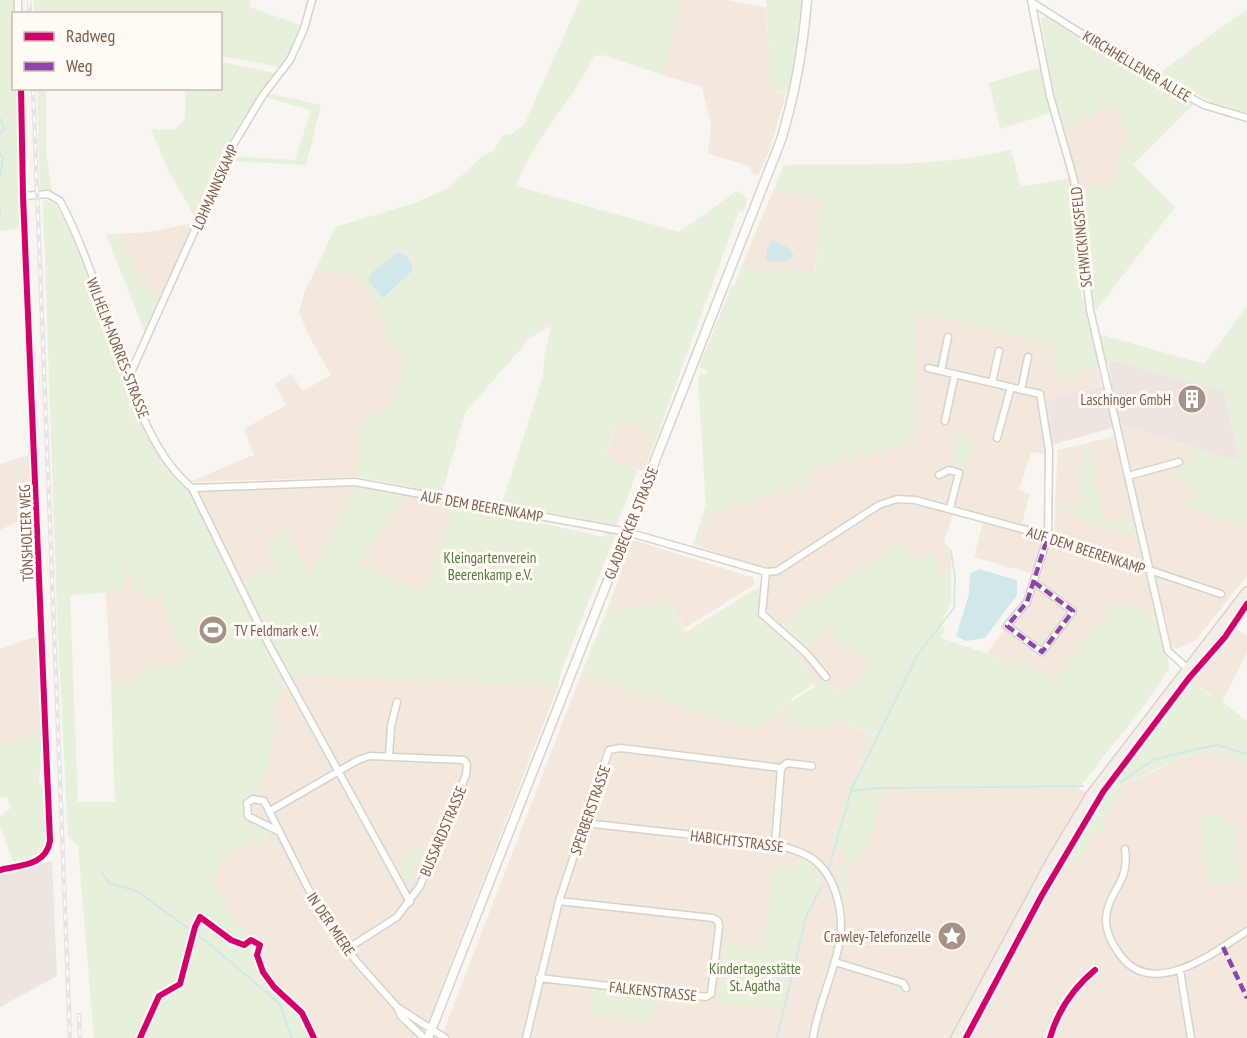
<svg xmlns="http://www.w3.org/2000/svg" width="1247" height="1038" font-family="'PT Sans Narrow',sans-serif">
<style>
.residential{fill:#f2e8de}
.industrial{fill:#ede5e0}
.green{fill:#e7f0db;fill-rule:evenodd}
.water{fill:#d0e8ea}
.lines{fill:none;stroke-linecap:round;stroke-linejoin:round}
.stream{stroke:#d0e8ea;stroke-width:2}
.minor-casing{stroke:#d7d1cb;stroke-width:9}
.secondary-casing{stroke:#d9d2cb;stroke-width:11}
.primary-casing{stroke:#dad1cc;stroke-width:12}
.minor{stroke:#fefefd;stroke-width:6}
.secondary{stroke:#fefefd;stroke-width:8}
.primary{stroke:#f3eee8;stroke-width:9}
.rail-casing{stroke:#e6e3e7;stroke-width:4.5}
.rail{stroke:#fffaf3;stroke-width:2;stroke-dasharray:7;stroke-linecap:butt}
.quiet{stroke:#8e44ad;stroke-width:4.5;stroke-dasharray:9 4.5;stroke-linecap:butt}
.cycleway-casing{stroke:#fffaf3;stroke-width:10}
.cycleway{stroke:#d6006c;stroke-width:6}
.labels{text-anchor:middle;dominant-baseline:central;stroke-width:6;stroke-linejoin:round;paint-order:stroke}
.street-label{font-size:15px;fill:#7a5c4d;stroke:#fffaf3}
.poi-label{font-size:15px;fill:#7a5c4d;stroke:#fffaf3;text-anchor:end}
.park-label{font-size:15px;fill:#537a41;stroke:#fffaf3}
</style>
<rect width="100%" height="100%" fill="#f9f5f0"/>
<path class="residential" d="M680,0H727L766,7L771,92L786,93L771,146L759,174L754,175L749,166L708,154L711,124L702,87L663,75Z
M1110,103L1133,145L1113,156L1123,177L1105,188L1096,185L1082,193L1064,130Z
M774,189L825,198L817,241L815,272L740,270Z
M194,223V227L161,306L137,271L119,234L149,232Z
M316,269L361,275L395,351L401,345L406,357L390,409L361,420L358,477L189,482L254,455L244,429L286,405L275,384L291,374L303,391L331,375L310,338L299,312L305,291Z
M923,314L953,319L1056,345L1054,379L1097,365L1102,386L1048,399L1051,445L1046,448L1045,454L1031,452L1019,490L1030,494L1022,523L1054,532L1055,508L1137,536L1119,525L1105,520L1087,443L1115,436L1113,429L1122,425L1225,458L1188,507L1247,527V576L1195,641L1176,649L1171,645L1166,615L1158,616L1114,602L1057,677L987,653L1003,631L1000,628L1025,596L1033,574L974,557L983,523L953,514L944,542L951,550V572L944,575L918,563L799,613L800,614L778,628L776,627L772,630L762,621V568L696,546L711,512L807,484L808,469L913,443L916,322Z
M619,419L648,426L651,438L649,450H652L644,471L604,459Z
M1084,444L1080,511L1055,503L1058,450Z
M33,454L34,514L0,530V464Z
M354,486L310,578L278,566L243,583L198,492L199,489Z
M406,495L453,503L426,590L389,580L390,576L358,566Z
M633,540L754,578V585L685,628L669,603L607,610Z
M125,568L159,593L188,665L161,666L160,663L152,665L146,675L140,679L111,685L106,593L124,586Z
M1234,628L1247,636V652L1222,702L1190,681Z
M824,629L861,658L863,655L873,663L858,682L845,692L822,682L815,687L814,679L800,660L798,654L801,651L807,650Z
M37,636L42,731L0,747V649Z
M288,674L558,686L422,1038H316L304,1013L273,983L260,960L256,946L244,935L212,884L222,856L271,835L270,831L238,816L245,800L260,793L274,731L271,712L286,687L293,684Z
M581,675L755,729L791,703L788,724L825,728L839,719L874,736L859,769L861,791L946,788L1078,789L1111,803L1126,784L1183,758L1216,752L1247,762V1038H441Z"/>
<path class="industrial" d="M1116,361L1224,391L1240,462L1122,425L1051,445L1048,399L1112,384L1108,363Z
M52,861L57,976L0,1007V874Z"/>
<path class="green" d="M0,0H14V88L19,89L18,197L22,227L0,231Z
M34,0H251L249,7L301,25L289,55L279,67L221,56L220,14L34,13Z
M580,0H680L663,75L603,55L594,56C572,102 534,138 516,186L679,232L737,191L748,199L743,212L739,211L652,450H649L651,438L645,435L648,426L618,420L604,458L638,469L617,525L502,504L543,376L544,358L551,325L530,338L465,413L442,493L358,477L361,420L390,408L406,357L401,345L395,352L361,275L316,269L335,227L415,203L449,188L482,156L493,151L504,134L510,135L524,125Z
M766,0H802L799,38L789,92H771Z
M1247,9V113L1212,102L1158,74Z
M1047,15L1116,59L1194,104L1133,165L1175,207L1096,311L1089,281L1082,193L1096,185L1105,188L1123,177L1112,156L1133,145L1110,104L1064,130L1054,96L1041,19Z
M221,62L275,73L260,95L197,221L167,168L151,129L174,130L185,118L186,89L220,88Z
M1041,67L1050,113L1000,129L989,83Z
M37,89H46V152L52,192L40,190Z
M267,93L321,105L306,165L229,161L231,156L295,160L311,110L264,97Z
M1011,150L1021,187L1070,178L1083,264L1081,292L1092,336L1102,335L1204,364L1247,306V527L1187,507L1198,493L1175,475L1196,448L1239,461L1224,391L1116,361L1054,379L1055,345L953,319L923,314L916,323L913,443L809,469L807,484L711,512L696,546L692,548L706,505L698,381L700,373L705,375L707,370L699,367L732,285H735L740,270L816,271L817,241L825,198L774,189L784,165C860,164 937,168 1011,150Z
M43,199L56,205L72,234L139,418C152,445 169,472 190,493L286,687L271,712L274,731L260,793L245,800L238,816L270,831L272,835L223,856L213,883L244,935L256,946L260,960L273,983L304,1013L316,1038H94L78,845L68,837L57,613ZM126,569L143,600L159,593L188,665L161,666L160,663L152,665C143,681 129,681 111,685L115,802H78L70,595L106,593L125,586Z
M106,234H119L137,271L161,306L146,335Z
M956,435L979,441L963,468L954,466Z
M1087,443L1105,520L1118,524L1121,519L1134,523L1138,537L1055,508V503L1080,511L1084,444Z
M354,486L406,495L358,566L390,576V580L426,590L453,503L603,537L607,531L616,533L561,671L558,686L288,674L243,583L278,566L266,542L287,532L310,577Z
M903,542L918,563L932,554L944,574L951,572V603L940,624L945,629L941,638L1057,677L1114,602L1158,616L1170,668L1143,707L1078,789L882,790C878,814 872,851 849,864L843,880L848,896L843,908L837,882L847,853L833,847L848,795L874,735L839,719L826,728L788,724L790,703L755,729L581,675L607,610L669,603L686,632L762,585V621L800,650V661L814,679V684L791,699V702L822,682L830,681L837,690L842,688L846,692L858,682L873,663L863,656L861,658L824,629L806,651L779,628L800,614L798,612L812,601Z
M1190,681L1212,697L1214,695L1247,721V762L1216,752L1183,758L1152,771L1126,784L1104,818V829L1088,837L1086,848L1072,868L1066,866L1068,849L1105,790Z
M42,731L39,785H43L46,849L37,859L14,865L0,825V816L11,808L7,796L0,798V747Z
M1223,815L1224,823H1233L1240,881L1213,884L1210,883L1200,820L1202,817Z
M424,848L410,888L397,862Z
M799,856L813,866L823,878L804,920L782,1010L717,1002L724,946L727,943L763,947L774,868L797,870Z
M593,989L656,996L653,1021L590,1014Z"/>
<path class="water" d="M772,240L787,247L794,255L792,259L783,262L766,260L767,248Z
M399,252C407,255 412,261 412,271L383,298L369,282V275Z
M979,569L1017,580V595L985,638L966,641L956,636L969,594L970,574Z"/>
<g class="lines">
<path class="stream" d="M0,118L4,129L0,134
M0,154L3,158L0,177
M0,207V215
M1121,782L1153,760L1197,749L1217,745L1247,754
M851,790L918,654L954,608L955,577L951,551
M829,868L851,791L880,788L1083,786
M101,871L109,883L137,891L212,946L280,1004L292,1038
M777,1038L806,917L822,886"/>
<g class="minor-casing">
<path id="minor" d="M18,0V14
M1031,0L1050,96L1074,180L1090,310L1168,651L1188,669
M1033,3L1131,65L1204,105L1247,118
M23,196L48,194L60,201C83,244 98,293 114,338C132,389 149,452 192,488L268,643L410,902
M928,368L1040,394L1049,450L1048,536L1027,602L1007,626L1042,652L1073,611L1034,582
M941,371L948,337
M128,379L233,145L263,95L290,60L304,29L312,0
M992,383L999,351
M1021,390L1028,357
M945,421L955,374
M997,438L1011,387
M939,475L949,470L959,473L950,508
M1128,476L1179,462
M192,488L355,482L627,532L766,572L777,571L879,505L897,499L915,500L1048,536L1221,594
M766,572L762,614L806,653L826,677
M389,755L391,726L397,702
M781,768L787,763L812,766
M270,811L358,760L370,756L464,760L467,764L466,775L420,886L397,917L347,949
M584,823L775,844C788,848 802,851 813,859C837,877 845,917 839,944C833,976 818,1005 813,1038
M278,831L248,816L247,803L253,799L264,801L320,912L357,962L397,1007L401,1016L424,1038
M1125,849C1130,884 1108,890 1106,918C1105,931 1111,942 1118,952C1150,1002 1214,953 1247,931
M0,870C20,865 46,866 50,841L23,196L21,88
M835,962L903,983L906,988
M1180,970L1191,1038
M539,978L706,997L711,994L719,927L718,921L713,918L559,901
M397,1007L445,1038
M526,1038L559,901L609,750L621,748L781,768L775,844"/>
</g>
<g class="secondary-casing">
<path id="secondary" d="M428,1038L781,140C795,94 803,49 807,0"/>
</g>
<g class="primary-casing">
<path id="primary" d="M956,1038L1053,858L1091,795L1247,592"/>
</g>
<use href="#minor" class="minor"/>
<use href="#secondary" class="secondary"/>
<use href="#primary" class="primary"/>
<g class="rail-casing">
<path id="rail" d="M29,0L30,14
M33,88L70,1038
M79,1015L80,1038"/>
</g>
<use href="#rail" class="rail"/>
<path class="quiet" d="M1034,582L1073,611L1042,652L1007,626L1027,602L1048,536
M1223,947L1247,998"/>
<g class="cycleway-casing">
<path id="cycleway" d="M0,870C20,865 46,866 50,841L23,196L21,88
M140,1038L159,996L180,984L195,927L200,917L231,940L244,945L251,940L260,945L257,955L263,972L274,987L302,1013L314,1038
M966,1038L1042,895L1103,792L1189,678L1225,637L1247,604
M1050,1038C1058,1010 1072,989 1095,970"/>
</g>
<use href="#cycleway" class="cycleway"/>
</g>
<defs>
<g id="building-disc" transform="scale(1.5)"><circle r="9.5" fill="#a69286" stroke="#fffaf3"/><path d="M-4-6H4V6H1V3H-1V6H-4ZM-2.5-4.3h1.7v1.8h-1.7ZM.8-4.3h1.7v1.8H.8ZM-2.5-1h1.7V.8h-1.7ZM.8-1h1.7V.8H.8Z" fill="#fff"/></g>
<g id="stadium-disc" transform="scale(1.5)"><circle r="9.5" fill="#a69286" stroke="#fffaf3"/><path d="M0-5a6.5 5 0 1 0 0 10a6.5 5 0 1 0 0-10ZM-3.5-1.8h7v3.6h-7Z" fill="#fff"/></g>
<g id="sight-disc" transform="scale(1.5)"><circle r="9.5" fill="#a69286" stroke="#fffaf3"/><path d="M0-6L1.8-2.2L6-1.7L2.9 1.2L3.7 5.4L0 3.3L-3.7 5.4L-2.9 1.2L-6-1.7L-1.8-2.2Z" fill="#fff"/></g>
</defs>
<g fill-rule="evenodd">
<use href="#building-disc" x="1192" y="399"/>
<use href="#stadium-disc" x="213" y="630"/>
<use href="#sight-disc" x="952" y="936"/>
</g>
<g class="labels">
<g class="street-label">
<text transform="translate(1137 66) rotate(31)">KIRCHHELLENER ALLEE</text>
<text transform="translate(215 187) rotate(-66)">LOHMANNSKAMP</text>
<text transform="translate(1081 237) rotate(-96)">SCHWICKINGSFELD</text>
<text transform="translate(118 348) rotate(69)">WILHELM-NORRES-STRASSE</text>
<text transform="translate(482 506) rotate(10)">AUF DEM BEERENKAMP</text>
<text transform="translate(631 523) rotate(-68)">GLADBECKER STRASSE</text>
<text transform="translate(26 533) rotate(-92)">TÖNSHOLTER WEG</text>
<text transform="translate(1086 550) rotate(18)">AUF DEM BEERENKAMP</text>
<text transform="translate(590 810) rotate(-71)">SPERBERSTRASSE</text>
<text transform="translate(443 831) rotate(-67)">BUSSARDSTRASSE</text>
<text transform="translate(737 841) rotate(7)">HABICHTSTRASSE</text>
<text transform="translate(331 924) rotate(56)">IN DER MIERE</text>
<text transform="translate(653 991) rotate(6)">FALKENSTRASSE</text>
</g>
<g class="poi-label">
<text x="1171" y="399">Laschinger GmbH</text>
<text x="234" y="630" text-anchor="start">TV Feldmark e.V.</text>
<text x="931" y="936">Crawley-Telefonzelle</text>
</g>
<g class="park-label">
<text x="490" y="557">Kleingartenverein<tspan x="490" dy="17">Beerenkamp e.V.</tspan></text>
<text x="755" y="968">Kindertagesstätte<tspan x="755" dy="17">St. Agatha</tspan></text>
</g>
</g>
<rect x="12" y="12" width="210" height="78" fill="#fffaf3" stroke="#cabbb1" stroke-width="1.5"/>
<rect x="24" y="32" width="30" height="9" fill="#d6006c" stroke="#cabbb1" stroke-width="1.5"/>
<text x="66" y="42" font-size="18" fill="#7a5c4d">Radweg</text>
<rect x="24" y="62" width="30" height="9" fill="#8e44ad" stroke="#cabbb1" stroke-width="1.5"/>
<text x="66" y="72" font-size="18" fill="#7a5c4d">Weg</text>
</svg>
